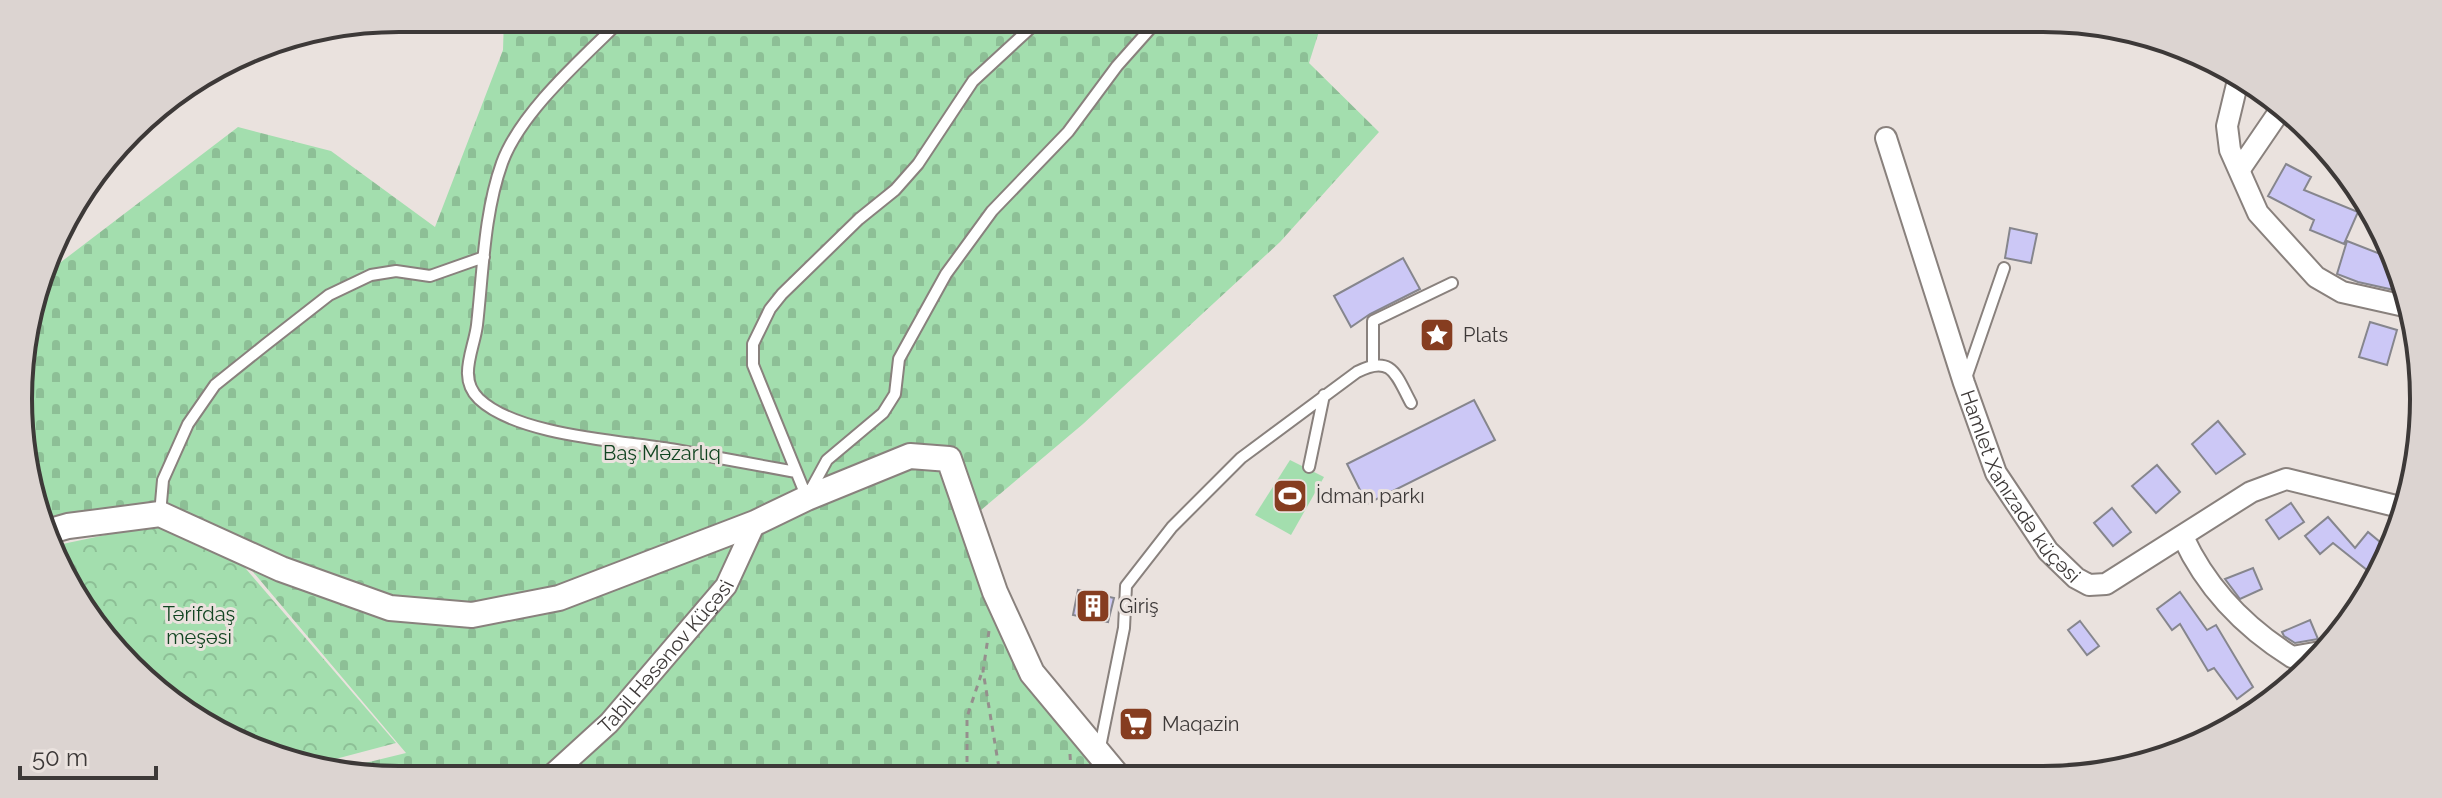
<svg xmlns="http://www.w3.org/2000/svg" width="2442" height="798" font-family="Raleway,sans-serif">
<style>
.grass{fill:#a3deae}
.forest{fill:url(#forest-crowns)}
.cemetery{fill:url(#cemetery-stones)}
.building{fill:#ccc8f6;stroke:#86868d;stroke-width:2}
.lines{fill:none;stroke-linecap:round;stroke-linejoin:round}
.service-casing{stroke:#89817d;stroke-width:14}
.minor-casing{stroke:#89817d;stroke-width:24}
.tertiary-casing{stroke:#89817d;stroke-width:28}
.path{stroke:#958f8d;stroke-width:3;stroke-dasharray:6 6;stroke-linecap:butt}
.service{stroke:#fff;stroke-width:10}
.minor{stroke:#fff;stroke-width:20}
.tertiary{stroke:#fff;stroke-width:24}
.labels{text-anchor:middle;dominant-baseline:central;stroke-width:6;stroke-linejoin:round;paint-order:stroke}
.poi-label{font-size:20px;fill:#3d3938;stroke:#eae2de;text-anchor:start}
.park-label{font-size:20px;fill:#114421;stroke:#eae2de}
.street-label{font-size:20px;fill:#3d3938;stroke:#eae2de}
.rim{fill:none;stroke:#3d3938;stroke-width:4}
</style>
<defs>
<pattern id="forest-crowns" width="20" height="18" patternUnits="userSpaceOnUse" patternTransform="scale(2)"><rect width="20" height="18" fill="#a3deae"/><path d="M2 6a3 3 0 1 1 6 0M12 15a3 3 0 1 1 6 0" fill="none" stroke="#8dbf96"/></pattern>
<pattern id="cemetery-stones" width="16" height="16" patternUnits="userSpaceOnUse" patternTransform="scale(2)"><rect width="16" height="16" fill="#a3deae"/><path d="M2 7V4a2 2 0 0 1 4 0v3zM10 15v-3a2 2 0 0 1 4 0v3z" fill="#8dbf96"/></pattern>
</defs>
<rect width="100%" height="100%" fill="#eae2de"/>
<path class="grass" d="M1290,460L1324,477L1291,535L1255,515Z"/>
<path class="forest" d="M158,524L234,555L396,743L309,766L187,716L82,611L53,546Z"/>
<path class="cemetery" d="M504,18L1322,22L1309,63L1379,132L1280,242L1083,424L974,516L1000,622L1131,774L324,773L406,753L237,553L158,522L52,543L31,497L21,350L44,275L238,127L331,151L435,227L503,50Z"/>
<path class="building" d="M2286,164L2311,177L2304,190L2358,212L2344,244L2310,230L2314,220L2268,196Z
M2010,228L2037,234L2031,263L2005,258Z
M2347,241L2388,257L2403,292L2358,282L2337,274Z
M1403,258L1420,289L1370,314L1351,327L1334,296Z
M2370,322L2397,330L2387,365L2359,357Z
M1474,400L1495,440L1367,504L1347,464Z
M2218,421L2245,454L2216,474L2192,444Z
M2157,465L2180,492L2156,513L2132,486Z
M2291,503L2304,522L2279,539L2266,520Z
M2112,508L2131,532L2113,546L2094,523Z
M2328,517L2355,548L2368,532L2386,547L2367,570L2333,543L2320,554L2305,536Z
M2253,568L2262,589L2240,599L2225,579Z
M1078,590L1114,598L1108,622L1073,615Z
M2180,592L2207,630L2216,625L2253,687L2237,699L2214,668L2208,671L2180,624L2172,630L2157,609Z
M2310,620L2318,639L2295,643L2284,636L2282,632Z
M2080,621L2099,646L2087,655L2068,630Z"/>
<g class="lines">
<g class="service-casing">
<path id="service" d="M622,19C584,57 521,111 502,163C484,213 483,272 477,325C474,350 457,378 479,399C518,436 623,441 676,450C716,457 756,465 796,472
M1373,363V321L1452,283
M1966,378L2004,268
M1309,467L1324,395
M809,493L827,460L883,413L895,394L899,359L946,274L992,211L1068,132L1117,66L1157,21
M807,498L753,365V344L770,309L782,294L859,219L895,190L918,164L973,81L1038,21
M160,514L163,480L188,424L215,385L265,345L329,295L371,275L396,271L430,276L484,257
M1099,752L1124,628L1126,586L1172,527L1241,458L1357,372C1392,354 1396,375 1411,403"/>
</g>
<g class="minor-casing">
<g id="minor">
<path d="M2239,76L2227,126L2230,150L2258,213L2316,277L2342,292L2409,307"/>
<path id="s1" d="M1886,138L1964,383L1996,473L2048,551L2076,578L2089,585L2106,584L2251,492L2286,479L2404,508"/>
<path d="M2240,169L2281,109"/>
<path d="M2183,537C2207,589 2244,627 2292,657L2326,651"/>
<path id="s2" d="M554,773L609,723L726,586L755,523"/>
</g>
</g>
<g class="tertiary-casing">
<path id="tertiary" d="M47,532L68,526L160,514L281,569L390,608L472,615L559,598L755,523L807,498L910,456L949,459L995,592L1032,673L1116,774"/>
</g>
<path class="path" d="M989,631L983,671L1000,774
M1070,754L1071,774
M967,774V717L981,675"/>
<use href="#service" class="service"/>
<use href="#minor" class="minor"/>
<use href="#tertiary" class="tertiary"/>
</g>
<defs>
<g id="sight-square" transform="scale(1.8)"><rect x="-9" y="-9" width="18" height="18" rx="4" fill="#863d20" stroke="#eae2de"/><path d="M0-6L1.8-2.2L6-1.7L2.9 1.2L3.7 5.4L0 3.3L-3.7 5.4L-2.9 1.2L-6-1.7L-1.8-2.2Z" fill="#fff"/></g>
<g id="stadium-square" transform="scale(1.8)"><rect x="-9" y="-9" width="18" height="18" rx="4" fill="#863d20" stroke="#eae2de"/><path d="M0-5a6.5 5 0 1 0 0 10a6.5 5 0 1 0 0-10ZM-3.5-1.8h7v3.6h-7Z" fill="#fff"/></g>
<g id="building-square" transform="scale(1.8)"><rect x="-9" y="-9" width="18" height="18" rx="4" fill="#863d20" stroke="#eae2de"/><path d="M-4-6H4V6H1V3H-1V6H-4ZM-2.5-4.3h1.7v1.8h-1.7ZM.8-4.3h1.7v1.8H.8ZM-2.5-1h1.7V.8h-1.7ZM.8-1h1.7V.8H.8Z" fill="#fff"/></g>
<g id="supermarket-square" transform="scale(1.8)"><rect x="-9" y="-9" width="18" height="18" rx="4" fill="#863d20" stroke="#eae2de"/><path d="M-6-5.5h2.5l.6 2H6L4.5 2H-2.5L-4.4-4H-6ZM-1.5 3.2a1.3 1.3 0 1 0 .1 0ZM3 3.2a1.3 1.3 0 1 0 .1 0Z" fill="#fff"/></g>
</defs>
<g fill-rule="evenodd">
<use href="#sight-square" x="1437" y="335"/>
<use href="#stadium-square" x="1290" y="496"/>
<use href="#building-square" x="1093" y="606"/>
<use href="#supermarket-square" x="1136" y="724"/>
</g>
<g class="labels">
<g class="poi-label">
<text x="1463" y="335">Plats</text>
<text x="1316" y="496">İdman parkı</text>
<text x="1119" y="606">Giriş</text>
<text x="1162" y="724">Maqazin</text>
</g>
<g class="park-label">
<text x="662" y="453">Baş Məzarlıq</text>
<text x="199" y="614">Tərifdaş<tspan x="199" dy="23">meşəsi</tspan></text>
</g>
<g class="street-label">
<text stroke="none"><textPath href="#s1" startOffset="376">Hamlet Xanızadə küçəsi</textPath></text>
<text stroke="none"><textPath href="#s2" startOffset="162">Tabil Həsənov Küçəsi</textPath></text>
</g>
</g>
<path d="M0 0H2442V798H0ZM399 32H2043A367 367 0 0 1 2410 399V399A367 367 0 0 1 2043 766H399A367 367 0 0 1 32 399V399A367 367 0 0 1 399 32Z" fill="#dcd4d1" fill-rule="evenodd"/>
<path class="rim" d="M399 32H2043A367 367 0 0 1 2410 399V399A367 367 0 0 1 2043 766H399A367 367 0 0 1 32 399V399A367 367 0 0 1 399 32Z"/>
<path d="M20 766v12h136v-12" fill="none" stroke="#3d3938" stroke-width="4"/>
<text x="32" y="766" font-size="24" fill="#3d3938" stroke="#eae2de" stroke-width="6" paint-order="stroke">50 m</text>
</svg>
